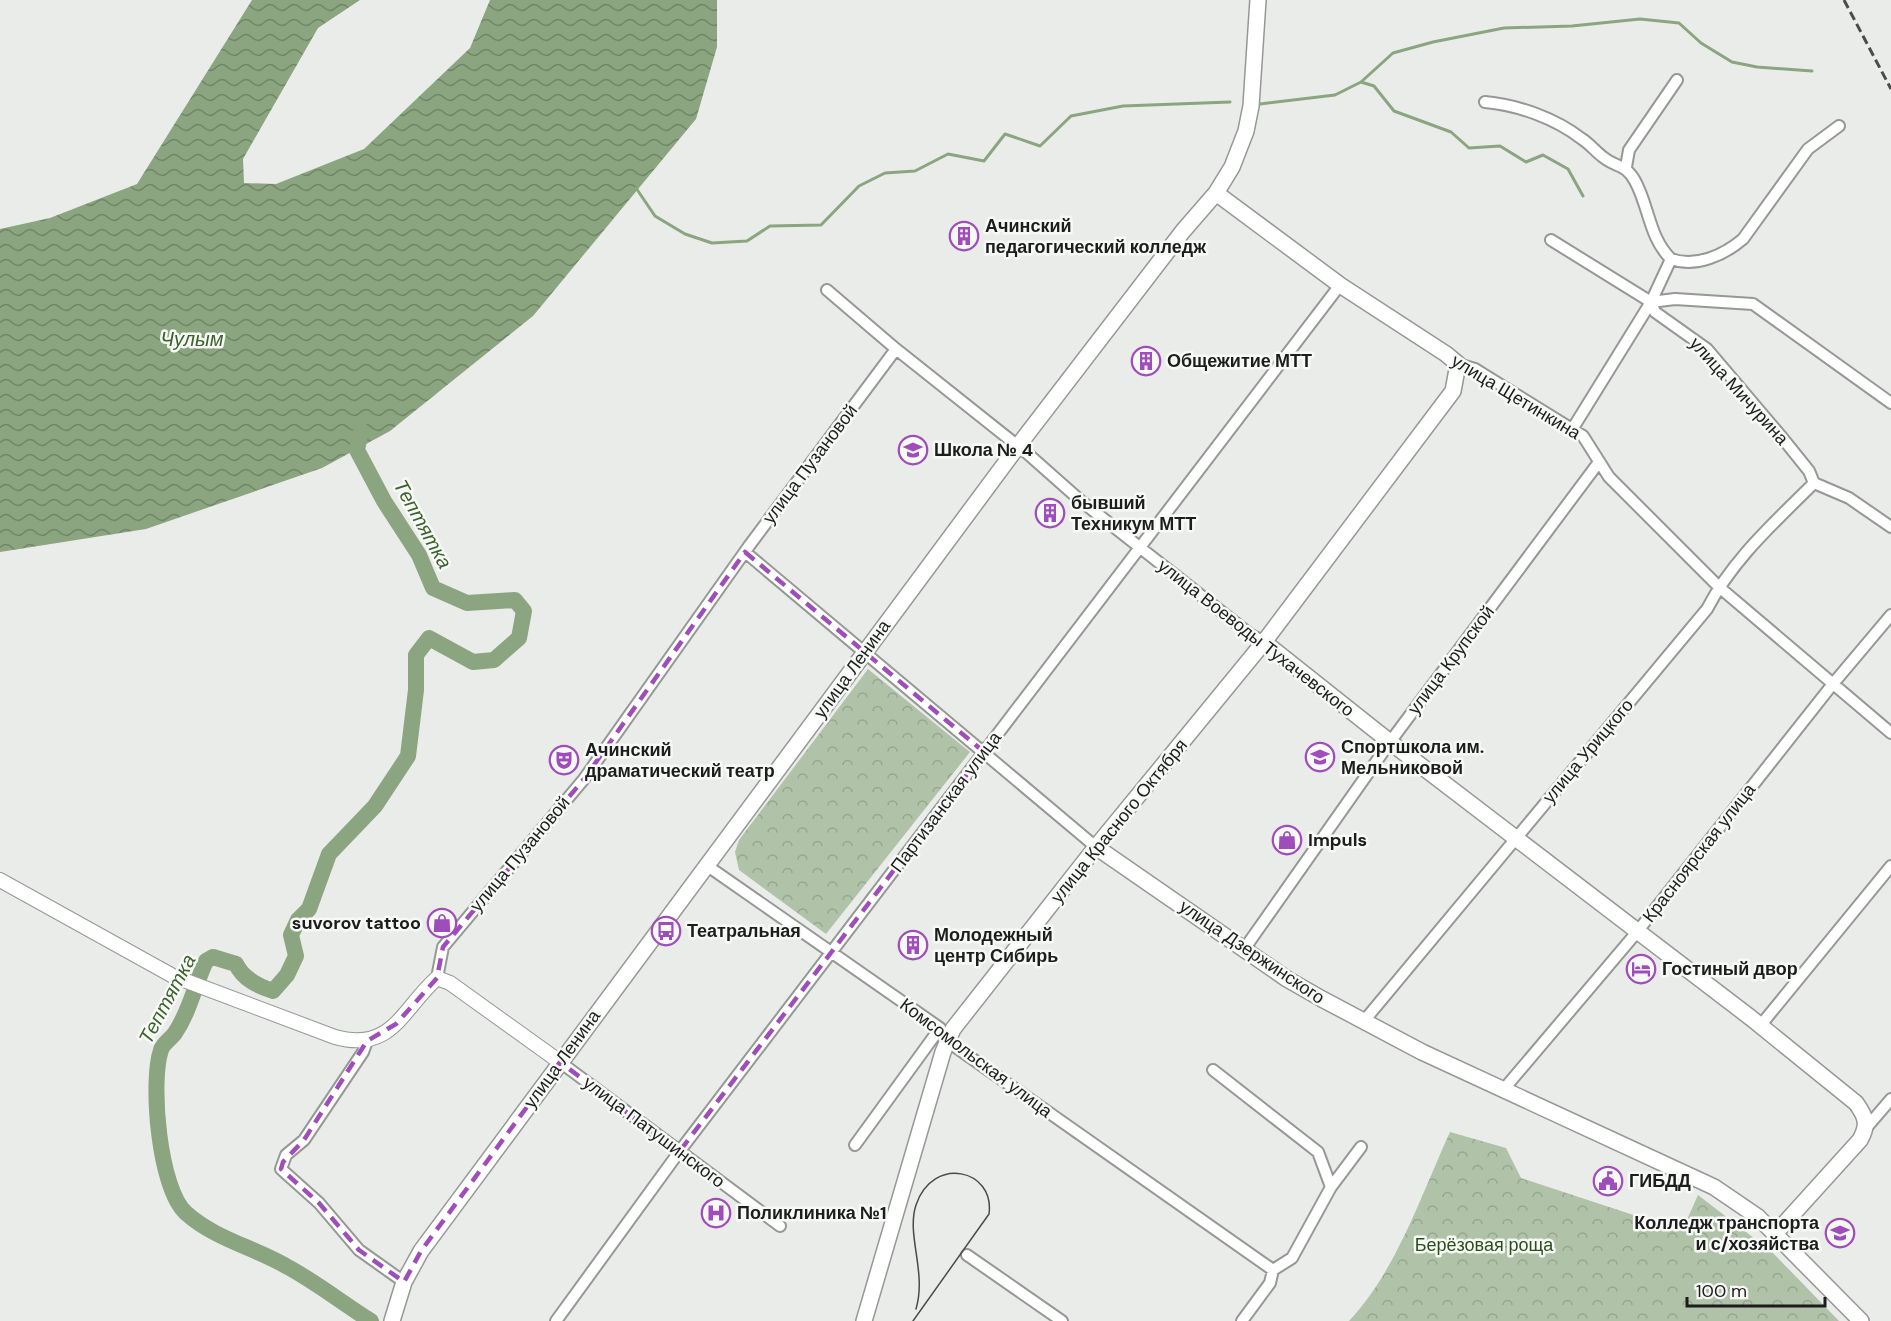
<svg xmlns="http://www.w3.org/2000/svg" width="1891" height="1321" font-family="'DM Sans',sans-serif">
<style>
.park{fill:url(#park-crowns)}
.water{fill:url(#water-waves)}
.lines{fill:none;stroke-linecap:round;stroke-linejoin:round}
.stream{stroke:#8aa57f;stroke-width:3}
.river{stroke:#8aa57f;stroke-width:16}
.minor-casing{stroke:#969895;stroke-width:14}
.tertiary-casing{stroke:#969895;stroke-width:16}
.secondary-casing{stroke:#969895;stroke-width:18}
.minor{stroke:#fff;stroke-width:10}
.tertiary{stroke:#fff;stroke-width:14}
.secondary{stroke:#fff;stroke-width:15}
.tram{stroke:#4b4c4a;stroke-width:1.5}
.rail{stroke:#4b4c4a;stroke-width:3;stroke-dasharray:9 4.5;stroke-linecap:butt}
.marked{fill:none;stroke:#a04dbc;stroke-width:4.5;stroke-dasharray:12 8;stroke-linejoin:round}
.labels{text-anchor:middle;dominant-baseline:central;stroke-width:5;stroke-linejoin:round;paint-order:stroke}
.poi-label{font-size:18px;font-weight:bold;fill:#1c1d1c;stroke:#f7f9f6;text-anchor:start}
.street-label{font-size:18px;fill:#1c1d1c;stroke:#f7f9f6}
.park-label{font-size:18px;fill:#2b4f18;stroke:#f7f9f6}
.water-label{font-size:20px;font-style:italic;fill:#3d622c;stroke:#f7f9f6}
</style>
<defs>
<pattern id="park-crowns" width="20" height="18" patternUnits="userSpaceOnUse" patternTransform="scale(1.5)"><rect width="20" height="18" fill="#b0c2a8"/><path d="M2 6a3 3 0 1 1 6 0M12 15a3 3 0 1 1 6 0" fill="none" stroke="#97a690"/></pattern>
<pattern id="water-waves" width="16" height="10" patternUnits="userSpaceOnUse" patternTransform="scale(1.5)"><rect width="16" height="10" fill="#8aa57f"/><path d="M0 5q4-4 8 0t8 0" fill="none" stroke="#708667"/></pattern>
</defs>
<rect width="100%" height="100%" fill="#eaece9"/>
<path class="park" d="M868,669L970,752L826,934L739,870L735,852L739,840Z
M1450,1132L1506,1148L1521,1178L1682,1231L1698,1195L1772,1252L1839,1321H1349C1397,1270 1421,1195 1450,1132Z"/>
<path class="water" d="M252,0H360L318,28L243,159L244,183L276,184L364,149L470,48L490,0H717V47L696,119L533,316L390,431L322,468L146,529L0,552V229L50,218L137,184Z"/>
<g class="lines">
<path class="stream" d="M1361,82L1374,86L1394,111L1451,132L1469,148L1500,146L1526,162L1543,155L1568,169L1583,196
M1260,104L1335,95L1361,82L1393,53L1433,42L1504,28L1572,26L1640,19L1679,23L1701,43L1732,62L1757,67L1812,71
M636,188L655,216L685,234L712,243L747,241L770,226L821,225L859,186L885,173L915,171L948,154L984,161L1005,134L1040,146L1071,116L1123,106L1230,102"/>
<path class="river" d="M361,430L357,450L384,501L419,555L433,588L467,603L515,600L524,611L519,638L494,660L473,662L429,638L416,655V690L408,756L375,806L329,854L309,909L298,920L291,935L296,956L287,975L273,991C258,986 243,979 236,964L213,957L206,961C195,984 190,1011 175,1033C171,1039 163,1043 161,1050C150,1082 159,1189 186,1213C215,1239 253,1247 286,1266C316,1282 342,1303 371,1321"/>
<g class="minor-casing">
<path id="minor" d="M1485,102C1518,105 1555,118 1582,139C1590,144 1596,152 1603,157C1616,168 1625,163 1635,181C1649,206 1649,238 1671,259
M1626,167L1629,150L1677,80
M1551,240L1651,302L1655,312L1707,349L1780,435L1809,471L1814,483L1849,498L1891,527
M1671,259C1696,268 1724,255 1743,239L1808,149L1839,126
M827,290L896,349L1028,454L1081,501L1251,635L1264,642
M1651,302L1675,299L1753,304L1891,403
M1458,364L1475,369L1583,436L1609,477L1719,587L1891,733
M1573,428L1651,302L1671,259
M745,552L1096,847
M709,867L940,1028L947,1041L1273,1270
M1245,948L1390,742L1599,462
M437,978L443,947L584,779L749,546L896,349
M1364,1021L1707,609C1733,559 1774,523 1814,483
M1760,1026L1891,866
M367,1041L363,1052L304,1140L286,1155L281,1169L319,1203L359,1250L404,1282
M560,1062L780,1226
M1213,1070L1318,1152L1331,1187
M1504,1089L1637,932L1832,685L1891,615
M1867,1127L1891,1099
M855,1145L940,1028
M967,1255L1062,1321
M556,1321L679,1152L1340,285
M1242,1321L1270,1283L1273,1270L1292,1258L1331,1187L1361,1147"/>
</g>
<g class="tertiary-casing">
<path id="tertiary" d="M0,880L173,976L335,1037C392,1053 402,1009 437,978L450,983L560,1062"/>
</g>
<g class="secondary-casing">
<path id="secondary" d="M1264,642L1390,742L1751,1018L1856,1103C1866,1117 1869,1124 1860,1140L1774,1235
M1096,847L1287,979L1322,999L1422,1052L1714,1187L1758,1217L1861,1321
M392,1321L404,1282L421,1251L1018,446L1183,231L1216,193L1232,167L1246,131L1251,106L1258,0
M864,1321L943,1052L953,1029L1096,847L1264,642L1453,391L1458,364L1446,354L1340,285L1216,193"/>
</g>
<use href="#minor" class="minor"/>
<use href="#tertiary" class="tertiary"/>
<use href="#secondary" class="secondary"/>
<path class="tram" d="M913,1321L989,1214C995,1169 933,1155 916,1205C906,1235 927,1272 916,1309"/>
<path class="rail" d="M1844,0L1891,89"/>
</g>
<path class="marked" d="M745,552L984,752L679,1152L560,1062L421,1251L404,1282L359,1250L319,1203L281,1169L283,1162L304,1140L367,1041L396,1024L437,978L443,947L584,779Z"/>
<defs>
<g id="building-ring" transform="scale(1.5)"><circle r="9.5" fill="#f7f9f6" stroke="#a04dbc" stroke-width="1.5"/><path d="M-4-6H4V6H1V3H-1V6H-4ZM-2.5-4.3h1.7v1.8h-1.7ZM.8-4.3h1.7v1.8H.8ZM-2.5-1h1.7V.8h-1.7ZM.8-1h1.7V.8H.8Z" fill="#a04dbc"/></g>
<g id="school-ring" transform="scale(1.5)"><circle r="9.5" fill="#f7f9f6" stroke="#a04dbc" stroke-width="1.5"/><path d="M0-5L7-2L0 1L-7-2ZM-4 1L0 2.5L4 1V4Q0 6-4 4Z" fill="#a04dbc"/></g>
<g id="theatre-ring" transform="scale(1.5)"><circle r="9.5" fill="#f7f9f6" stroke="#a04dbc" stroke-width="1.5"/><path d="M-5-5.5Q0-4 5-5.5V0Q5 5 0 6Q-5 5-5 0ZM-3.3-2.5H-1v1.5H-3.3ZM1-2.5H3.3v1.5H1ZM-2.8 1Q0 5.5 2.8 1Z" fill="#a04dbc"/></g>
<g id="shop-ring" transform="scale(1.5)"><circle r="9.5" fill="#f7f9f6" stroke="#a04dbc" stroke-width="1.5"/><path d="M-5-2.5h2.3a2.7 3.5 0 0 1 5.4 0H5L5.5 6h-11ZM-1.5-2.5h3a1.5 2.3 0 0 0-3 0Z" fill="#a04dbc"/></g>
<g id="bus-ring" transform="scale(1.5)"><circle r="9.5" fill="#f7f9f6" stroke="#a04dbc" stroke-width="1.5"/><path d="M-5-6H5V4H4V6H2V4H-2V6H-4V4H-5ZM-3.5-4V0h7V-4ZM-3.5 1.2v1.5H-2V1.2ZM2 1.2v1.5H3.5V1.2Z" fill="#a04dbc"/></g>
<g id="hotel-ring" transform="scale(1.5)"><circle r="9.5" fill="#f7f9f6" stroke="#a04dbc" stroke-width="1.5"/><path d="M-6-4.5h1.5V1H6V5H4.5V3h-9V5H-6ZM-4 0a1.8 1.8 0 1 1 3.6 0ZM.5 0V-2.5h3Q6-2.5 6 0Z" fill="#a04dbc"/></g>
<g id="civic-ring" transform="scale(1.5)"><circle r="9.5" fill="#f7f9f6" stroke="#a04dbc" stroke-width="1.5"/><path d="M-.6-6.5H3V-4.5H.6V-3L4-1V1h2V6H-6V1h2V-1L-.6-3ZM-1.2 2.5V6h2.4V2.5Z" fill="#a04dbc"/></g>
<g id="hospital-ring" transform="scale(1.5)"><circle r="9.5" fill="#f7f9f6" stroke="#a04dbc" stroke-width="1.5"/><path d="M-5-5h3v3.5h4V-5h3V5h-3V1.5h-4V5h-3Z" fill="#a04dbc"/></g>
<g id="university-ring" transform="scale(1.5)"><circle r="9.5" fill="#f7f9f6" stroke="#a04dbc" stroke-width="1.5"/><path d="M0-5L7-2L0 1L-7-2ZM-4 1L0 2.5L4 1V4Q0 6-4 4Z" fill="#a04dbc"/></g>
</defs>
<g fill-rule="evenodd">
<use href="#building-ring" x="964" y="236"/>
<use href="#building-ring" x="1146" y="361"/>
<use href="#school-ring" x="913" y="450"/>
<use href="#building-ring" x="1050" y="513"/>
<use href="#school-ring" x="1320" y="757"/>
<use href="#theatre-ring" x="564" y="760"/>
<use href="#shop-ring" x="1287" y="840"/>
<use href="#shop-ring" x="442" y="923"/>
<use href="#bus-ring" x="666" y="931"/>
<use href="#building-ring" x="913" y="945"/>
<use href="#hotel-ring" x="1641" y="969"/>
<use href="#civic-ring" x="1608" y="1181"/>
<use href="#hospital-ring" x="716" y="1213"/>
<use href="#university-ring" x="1840" y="1233"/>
</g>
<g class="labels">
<g class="poi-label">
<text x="985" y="226">Ачинский<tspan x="985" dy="21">педагогический колледж</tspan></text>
<text x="1167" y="361">Общежитие МТТ</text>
<text x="934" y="450">Школа № 4</text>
<text x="1071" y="503">бывший<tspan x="1071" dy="21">Техникум МТТ</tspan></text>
<text x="1341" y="747">Спортшкола им.<tspan x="1341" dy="21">Мельниковой</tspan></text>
<text x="585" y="750">Ачинский<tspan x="585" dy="21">драматический театр</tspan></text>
<text x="1308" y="840">Impuls</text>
<text x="421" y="923" text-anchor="end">suvorov tattoo</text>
<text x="687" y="931">Театральная</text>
<text x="934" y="935">Молодежный<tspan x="934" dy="21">центр Сибирь</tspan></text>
<text x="1662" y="969">Гостиный двор</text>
<text x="1629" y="1181">ГИБДД</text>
<text x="737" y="1213">Поликлиника №1</text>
<text x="1819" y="1223" text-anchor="end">Колледж транспорта<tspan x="1819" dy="21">и с/хозяйства</tspan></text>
</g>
<g class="street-label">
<text transform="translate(1739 391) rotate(48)">улица Мичурина</text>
<text transform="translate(1516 397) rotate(31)">улица Щетинкина</text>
<text transform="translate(810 464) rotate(-53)">улица Пузановой</text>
<text transform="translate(1256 638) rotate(38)">улица Воеводы Тухачевского</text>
<text transform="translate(1451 660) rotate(-53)">улица Крупской</text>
<text transform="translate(852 669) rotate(-54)">улица Ленина</text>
<text transform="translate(1588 751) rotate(-50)">улица Урицкого</text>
<text transform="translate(946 802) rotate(-53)">Партизанская улица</text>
<text transform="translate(1119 821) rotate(-51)">улица Красного Октября</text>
<text transform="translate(1699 853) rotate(-52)">Красноярская улица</text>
<text transform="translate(520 854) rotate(-50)">улица Пузановой</text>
<text transform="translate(1252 952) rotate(34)">улица Дзержинского</text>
<text transform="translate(976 1058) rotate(37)">Комсомольская улица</text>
<text transform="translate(562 1059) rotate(-54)">улица Ленина</text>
<text transform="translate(654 1132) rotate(37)">улица Патушинского</text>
</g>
<g class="park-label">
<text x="1484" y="1245">Берёзовая роща</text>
</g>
<g class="water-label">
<text x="192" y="339">Чулым</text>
<text transform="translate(423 524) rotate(61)">Тептятка</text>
<text transform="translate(167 999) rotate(-62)">Тептятка</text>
</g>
</g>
<path d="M1687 1297v9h138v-9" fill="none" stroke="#1c1d1c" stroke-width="3"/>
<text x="1696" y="1297" font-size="18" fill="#1c1d1c" stroke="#f7f9f6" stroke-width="4.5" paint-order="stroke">100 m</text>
</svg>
